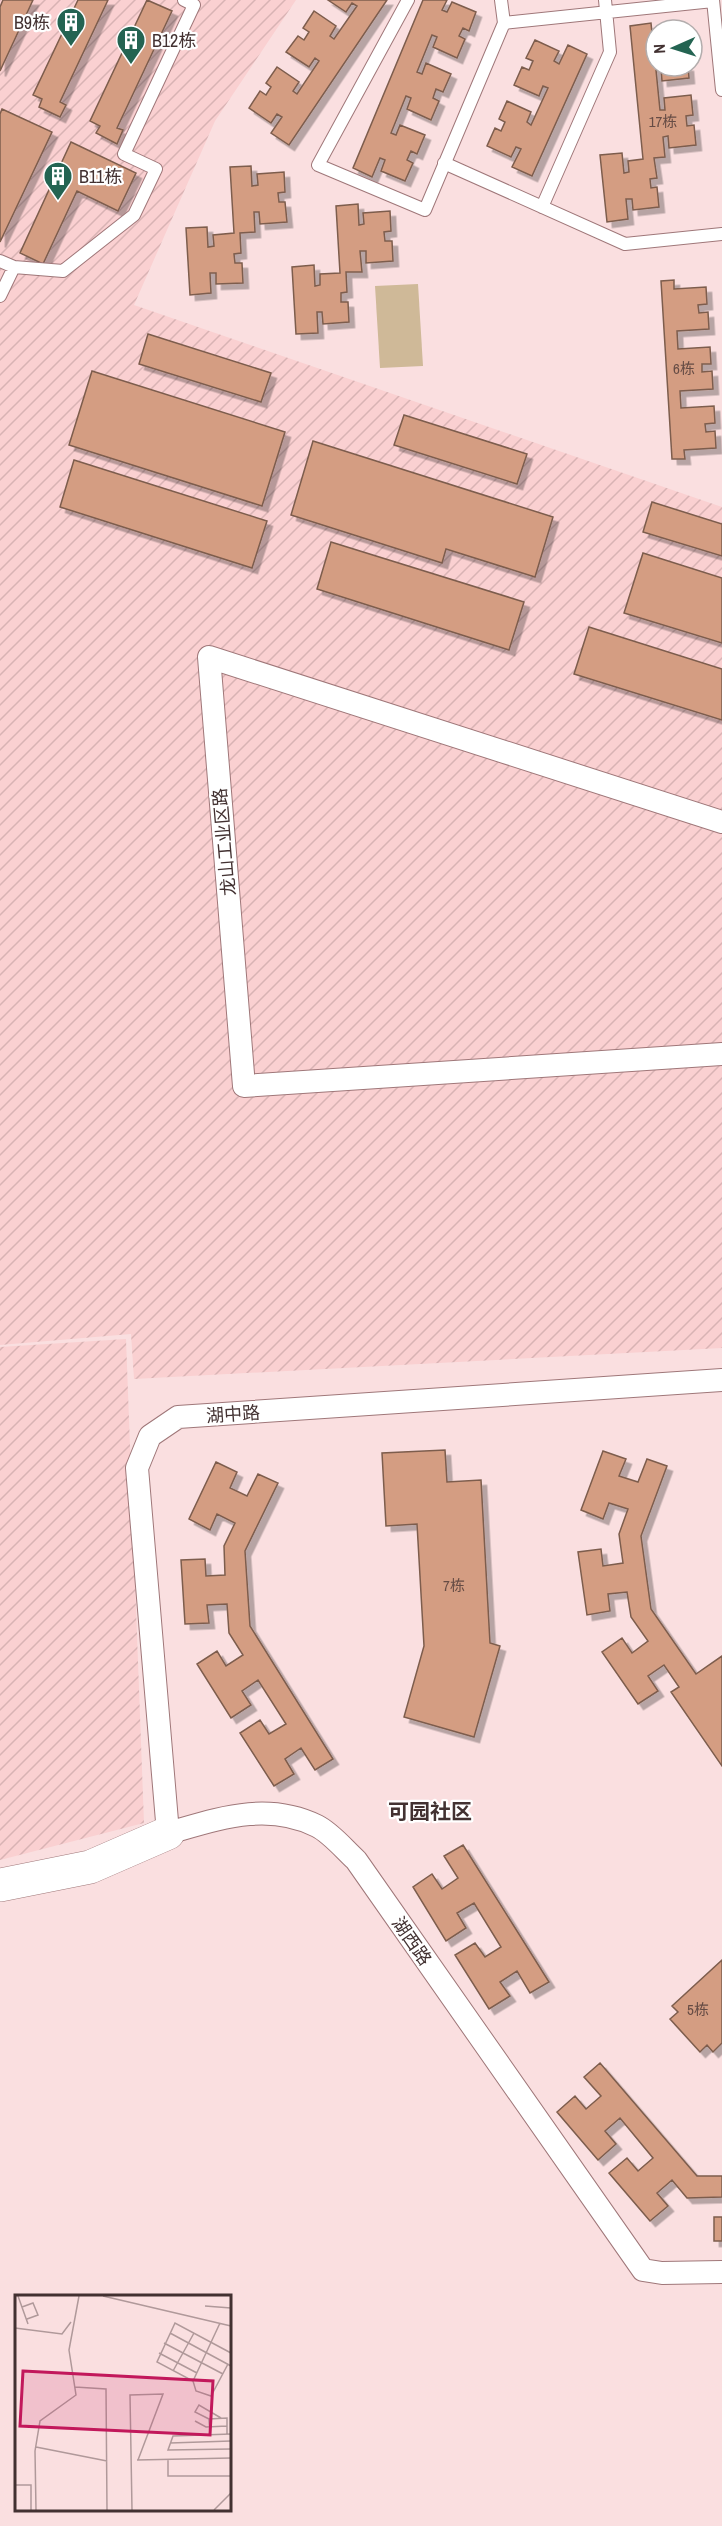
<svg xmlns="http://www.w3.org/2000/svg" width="722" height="2526" font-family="'Archivo Narrow','Noto Sans SC',sans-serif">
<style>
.industrial{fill:url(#industrial-furrows)}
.pitch{fill:#cfb998}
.building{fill:#d49d82;stroke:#7d5d4d;stroke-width:1.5;filter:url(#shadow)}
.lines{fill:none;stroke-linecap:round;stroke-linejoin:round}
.lane-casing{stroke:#9f7779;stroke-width:14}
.street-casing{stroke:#9f7779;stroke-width:24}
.secondary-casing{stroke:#9f7779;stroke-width:34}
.lane{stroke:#fff;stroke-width:12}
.street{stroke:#fff;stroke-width:22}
.secondary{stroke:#fff;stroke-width:33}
.labels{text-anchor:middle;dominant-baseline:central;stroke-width:4.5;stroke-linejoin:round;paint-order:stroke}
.number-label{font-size:15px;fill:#664c45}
.poi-label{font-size:18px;fill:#423131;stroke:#fff;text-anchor:start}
.street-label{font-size:18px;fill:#423131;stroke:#fff}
.quarter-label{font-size:21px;font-weight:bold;fill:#423131;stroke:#fff}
.inset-road{fill:none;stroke:#b0999a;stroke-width:1.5}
.view{fill:#c2185b;fill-opacity:0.15;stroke:#c2185b;stroke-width:3}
.inset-edge{fill:none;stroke:#423131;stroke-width:3}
</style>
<defs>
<pattern id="industrial-furrows" width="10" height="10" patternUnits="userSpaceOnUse" patternTransform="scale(1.5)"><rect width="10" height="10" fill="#fad0d1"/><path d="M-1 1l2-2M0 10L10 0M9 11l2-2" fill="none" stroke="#d8b3b4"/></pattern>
<filter id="shadow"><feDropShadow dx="5.5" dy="5.5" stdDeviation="0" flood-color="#0004"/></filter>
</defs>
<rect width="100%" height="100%" fill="#fadfe0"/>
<path class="industrial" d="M0,0H296L215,121L134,305L722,507V1348L134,1379L131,1334L0,1345Z
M126,1339L144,1823L0,1860V1347Z"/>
<path class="pitch" d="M418,284L423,366L380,368L375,286Z"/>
<path class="building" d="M3,0H33L0,71V7Z
M78,0H108L60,102L66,105L60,117L39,107L42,99L33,95Z
M147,0L172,11L117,128L123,130L117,144L96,133L100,126L90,121Z
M328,0H387L289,145L271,133L282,117L277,114L271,123L249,108L260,91L266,95L271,87L266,83L277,67L299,82L293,91L297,94L319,61L315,58L309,67L286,52L298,36L304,40L309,32L303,28L314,11L336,26L330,36L334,39L357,6L352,3L346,12Z
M423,0H447L442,10L447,12L452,2L476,12L469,31L463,28L459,36L465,39L457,58L433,47L437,37L432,35L417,72L422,74L426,63L451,74L443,92L436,89L433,98L439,101L431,120L407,109L411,98L406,96L391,133L396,135L400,125L425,135L417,154L411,151L407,160L413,163L405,181L381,171L385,160L380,158L372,177L353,168Z
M651,23L653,43H656V66H688L689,78L662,81L661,69L656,70L660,110H665L664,98L691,95L693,115L686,116L687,126L694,125L696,145L669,148L668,136L663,137L665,157L654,158L657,178L650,179L651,188L657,187L659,207L633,210L632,199H626L628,219L607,222L600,155L622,153L624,173L629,172L628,161L643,159L630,26Z
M535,40L559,51L554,61L559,64L568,45L587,54L532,176L512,167L521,149L516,147L511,157L487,146L495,128L501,131L505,122L499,119L507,101L531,112L527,122L531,125L548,88L543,86L539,96L514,85L522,67L529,70L533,61L526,58Z
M2,109L52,132L0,242V114Z
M71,142L136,173L118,211L77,191L43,264L20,253Z
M251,166L252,186L258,185L257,174L284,172L285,192L278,193L279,202H285L287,222L260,224L259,212H254L255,232L240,233L241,253L234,254L235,263H242L243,283L216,284V273H210L211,293L190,295L186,228L207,227L208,247L214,246L213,235L234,233L230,167Z
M358,204L359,225L364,224L363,213L390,211L391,231L384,232L385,241H392L393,261L366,263V251H360L362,272H346L347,292L341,293V302H348L349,322L323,324L322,312H317L318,333L296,334L292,267L314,265L315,286L320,285V274L340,273L336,206Z
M674,280V289L706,287L707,304L698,305L699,313L708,312L709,329L677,331L678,349L710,347L711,364H702V372L712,371L713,389L680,391L681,408L714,406L715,423L705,424L706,432L715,431L716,448L684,450L685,459H672L661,281Z
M148,334L271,373L261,402L139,364Z
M92,371L285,432L262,506L69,445Z
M404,415L527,454L517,484L394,445Z
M313,441L553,517L535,577L446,549L442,563L291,515Z
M74,460L267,521L252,568L60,507Z
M652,502L722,524V556L643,532Z
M331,542L524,602L509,650L317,589Z
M643,553L722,578V643L624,613Z
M589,627L722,669V720L574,674Z
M445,1450L447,1482L481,1480L490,1643L500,1646L474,1737L404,1717L424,1646L417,1524L386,1526L382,1453Z
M603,1451L626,1459L619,1476L638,1482L647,1459L667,1466L641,1536L651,1609L696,1674L722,1656V1766L671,1692L679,1687L664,1665L648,1676L658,1691L638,1704L602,1652L622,1638L632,1653L648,1641L631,1617L627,1592L608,1594L610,1611L587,1615L578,1552L601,1549L603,1566L623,1563L619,1534L628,1509L609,1503L603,1519L581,1510Z
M216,1462L237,1472L230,1488L247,1496L258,1474L278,1483L245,1551L250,1626L333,1759L315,1770L301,1748L285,1759L294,1774L274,1786L240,1733L260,1720L269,1734L286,1724L258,1680L242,1691L251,1705L231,1718L197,1664L217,1651L226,1666L243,1655L229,1633L227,1604L207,1605L209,1623L185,1624L181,1560L205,1559L206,1576L225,1575L224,1546L235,1523L217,1514L210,1530L189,1519Z
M463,1845L549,1982L530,1993L517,1971L500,1982L510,1996L489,2009L455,1955L475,1943L485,1957L501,1947L474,1903L457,1913L466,1928L446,1941L413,1887L432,1874L442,1889L458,1878L444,1856Z
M722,1960V2043L713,2052L707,2045L700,2052L670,2019L678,2012L672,2006Z
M600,2063L697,2176H722V2197L687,2198L672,2180L657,2193L668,2206L650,2221L609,2173L627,2158L638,2171L653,2158L620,2118L605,2131L616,2144L598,2160L557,2112L575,2096L586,2109L601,2096L584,2077Z
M714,2217H722V2241H714Z"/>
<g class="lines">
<g class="lane-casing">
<path id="lane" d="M408,0L318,165L425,210L504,23
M501,0L504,23L713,1
M713,0L722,90
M444,163L625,244L722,234
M542,207L610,52L605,0
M0,261L14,267L63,271L134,215L156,169L124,154L194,5L184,0
M0,296L14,267"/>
</g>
<g class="street-casing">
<path id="street" d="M722,822L209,657L244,1086L722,1054
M722,1380L178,1417L150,1436L137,1468L168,1833C218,1819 266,1801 317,1826C331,1833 344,1849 356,1860L643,2270L662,2273L722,2272"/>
</g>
<g class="secondary-casing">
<path id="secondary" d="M0,1885L90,1867L168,1833"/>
</g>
<use href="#lane" class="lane"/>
<use href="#street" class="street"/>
<use href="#secondary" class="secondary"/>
</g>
<defs>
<g id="building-pin" transform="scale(1.5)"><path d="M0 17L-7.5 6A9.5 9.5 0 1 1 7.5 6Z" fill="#246452" stroke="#fff"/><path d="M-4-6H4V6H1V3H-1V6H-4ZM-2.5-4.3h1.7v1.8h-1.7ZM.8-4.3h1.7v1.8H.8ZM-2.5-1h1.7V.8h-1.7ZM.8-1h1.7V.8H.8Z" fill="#fff"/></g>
</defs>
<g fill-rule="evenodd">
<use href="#building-pin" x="71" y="22"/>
<use href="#building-pin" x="131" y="40"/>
<use href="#building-pin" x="58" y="176"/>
</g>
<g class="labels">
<g class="number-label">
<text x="663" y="121">17栋</text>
<text x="684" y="368">6栋</text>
<text x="454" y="1585">7栋</text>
<text x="698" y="2009">5栋</text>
</g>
<g class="poi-label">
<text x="50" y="22" text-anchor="end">B9栋</text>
<text x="152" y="40">B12栋</text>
<text x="79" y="176">B11栋</text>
</g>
<g class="street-label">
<text transform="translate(224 842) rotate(-95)">龙山工业区路</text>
<text transform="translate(233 1414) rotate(-4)">湖中路</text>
<text transform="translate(412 1941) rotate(55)">湖西路</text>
</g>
<g class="quarter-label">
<text x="430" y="1811">可园社区</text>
</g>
</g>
<g transform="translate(15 2295)">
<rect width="216" height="216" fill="#fadfe0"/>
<path class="inset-road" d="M3,1L13,29M88,1L216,31M190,11L216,13M7,12L18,8L23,20L12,24M0,33L47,39L56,27M155,38L216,71M149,48L208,79M144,58L182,78M213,69L196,101L181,96L178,86L142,67L160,28L216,58M158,76L179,38M178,86L205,28M60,92L91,94L92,215M194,124L180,117L184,110L206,123M180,126L191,132L212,131M216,139L158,141L153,155L216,154M195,140L194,124L212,123V139M155,148L216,146M21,152L92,166M153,164V181H216M122,165L216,163M0,190H16V215M21,215L20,156L25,126L61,100L54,55L64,1M117,215L115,100L148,99L123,165M199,215L216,198"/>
<path class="view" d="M8,76L198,86L195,140L5,131Z"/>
<rect width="216" height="216" class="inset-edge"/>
</g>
<g transform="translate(674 48) rotate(267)"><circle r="28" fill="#ffffff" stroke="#b3adad" stroke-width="1.5"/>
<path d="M0-4.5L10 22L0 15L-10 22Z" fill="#246452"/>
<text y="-9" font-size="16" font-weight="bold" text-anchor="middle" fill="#423131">N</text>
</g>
</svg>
